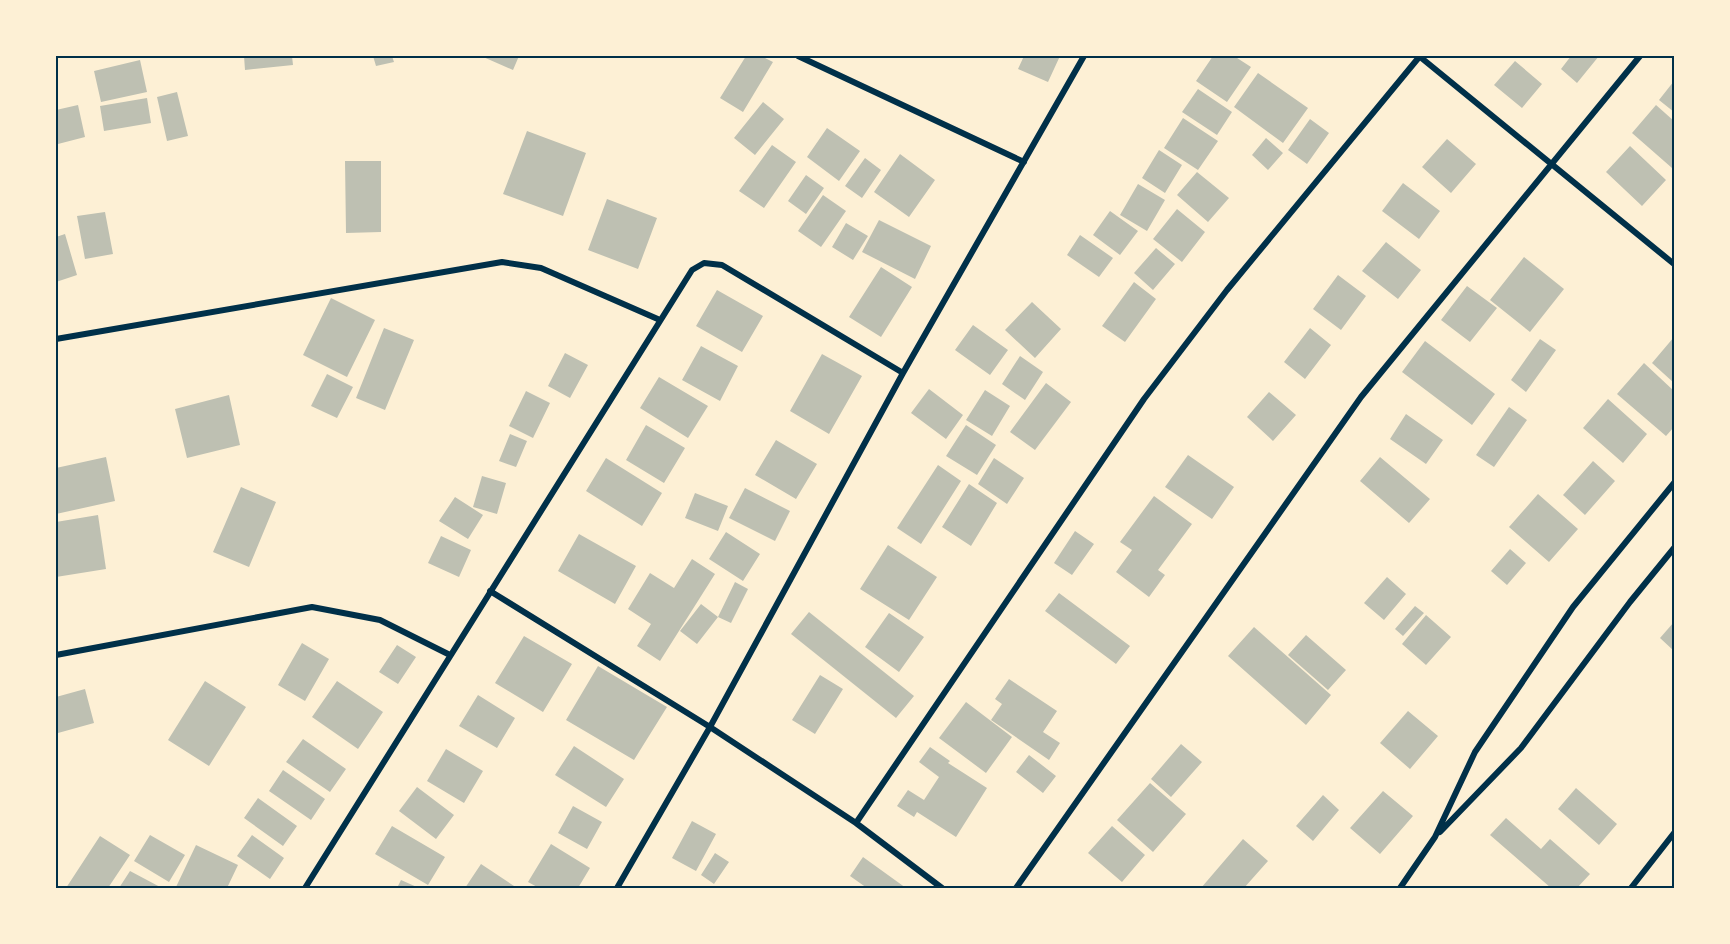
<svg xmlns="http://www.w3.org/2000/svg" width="1730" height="944" font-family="'Sofia Sans Condensed',sans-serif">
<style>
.building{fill:#bec0b2}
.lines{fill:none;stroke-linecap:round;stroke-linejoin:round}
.minor{stroke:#003049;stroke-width:6}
.neatline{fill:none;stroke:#003049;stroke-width:2}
</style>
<rect width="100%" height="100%" fill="#fdf0d5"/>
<path class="building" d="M244,56H292L293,65L245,70Z
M373,56H392L394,62L376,66Z
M481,56H519L513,70Z
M746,56H761L773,62L743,112L720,98Z
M1024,56H1060L1048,82L1018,69Z
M1213,56H1234L1251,67L1227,102L1196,81Z
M1571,56H1599L1577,83L1561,69Z
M140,60L147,92L101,102L94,71Z
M1515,61L1542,84L1522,108L1494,85Z
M1258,73L1308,108L1283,143L1234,107Z
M1674,81V112L1659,100Z
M1198,89L1232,112L1217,135L1182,112Z
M177,92L188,136L167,141L157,97Z
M147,98L151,123L104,131L100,106Z
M763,102L784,119L755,155L734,138Z
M78,105L85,137L58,144L56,133V110Z
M1656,105L1674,121V165L1672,168L1632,133Z
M1183,118L1218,141L1198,170L1164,148Z
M1310,119L1329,133L1307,164L1288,150Z
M827,128L860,151L839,181L807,157Z
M527,131L586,153L563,216L503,194Z
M1266,138L1283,153L1268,170L1252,155Z
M1447,139L1476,164L1451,193L1422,167Z
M772,145L796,162L764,208L739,191Z
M1630,146L1666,180L1642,206L1606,172Z
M1159,150L1182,165L1165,193L1142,178Z
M900,154L935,180L909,217L874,192Z
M865,158L881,170L862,198L845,186Z
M345,161H381V232L346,233Z
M1197,172L1229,198L1208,222L1177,195Z
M806,175L824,188L806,214L788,201Z
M1403,183L1440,211L1419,239L1382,211Z
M1138,184L1165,200L1147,231L1120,215Z
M823,195L846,211L821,247L798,231Z
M607,199L657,218L638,269L588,250Z
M1177,209L1205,232L1182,262L1153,239Z
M1110,211L1138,231L1120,255L1093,235Z
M105,212L113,254L85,259L77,216Z
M879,220L931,246L915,279L862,252Z
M846,223L868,236L853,260L832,247Z
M65,234L77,275L56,282V237Z
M1080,235L1113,258L1099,277L1067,255Z
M1386,242L1421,270L1398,299L1362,271Z
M1156,248L1175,264L1153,290L1134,273Z
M1524,257L1564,289L1530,332L1490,300Z
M881,267L912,287L881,337L849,317Z
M1338,275L1366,296L1341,330L1313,309Z
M1134,282L1156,299L1125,342L1102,326Z
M1467,286L1497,308L1470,342L1441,320Z
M717,290L763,316L742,352L696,326Z
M331,298L375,320L347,377L303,355Z
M1032,302L1061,329L1035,358L1005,330Z
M973,325L1008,350L990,375L955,350Z
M384,328L414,340L385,410L356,398Z
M1310,328L1331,345L1305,379L1284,362Z
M1674,337V383L1652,363Z
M1540,339L1556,350L1526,392L1511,380Z
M1425,341L1495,394L1472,425L1402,372Z
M701,346L738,366L720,401L682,380Z
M565,353L588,365L570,398L548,386Z
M822,354L862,376L829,434L790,411Z
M1020,356L1043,372L1025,400L1002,384Z
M1644,363L1674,391V427L1666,436L1617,394Z
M327,374L353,387L337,418L311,406Z
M659,377L708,406L688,438L640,408Z
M1046,383L1071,402L1035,450L1010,432Z
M929,389L963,415L946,439L911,413Z
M985,390L1010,406L992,436L966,420Z
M526,391L550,403L533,438L509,426Z
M1269,392L1296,415L1273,441L1247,417Z
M229,395L240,445L187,458L175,409Z
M1608,399L1647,434L1623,463L1583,428Z
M1509,407L1527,420L1494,467L1476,455Z
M1406,414L1443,440L1426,464L1390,439Z
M646,425L685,448L664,483L626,460Z
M966,425L996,445L977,475L946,456Z
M510,434L527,441L516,467L499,461Z
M776,440L817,464L796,499L755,475Z
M1188,455L1234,487L1212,519L1165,487Z
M106,457L115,501L56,514V468Z
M1380,457L1430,499L1409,523L1360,481Z
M606,458L662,493L642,526L586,491Z
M994,458L1024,478L1007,504L978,484Z
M1593,461L1615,481L1585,515L1563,495Z
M938,465L961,481L921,544L897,528Z
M482,476L506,483L497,514L473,507Z
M969,484L997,503L971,546L942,527Z
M241,487L276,502L249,567L213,552Z
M745,488L790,511L775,541L729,518Z
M695,493L728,506L718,531L685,518Z
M1538,494L1578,529L1549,562L1509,527Z
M1154,496L1192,524L1158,570L1165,575L1149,597L1116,572L1132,550L1120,542Z
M455,497L483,515L468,539L439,521Z
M98,515L106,569L56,577V522Z
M1075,531L1094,544L1072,575L1054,563Z
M726,532L760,554L743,581L709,559Z
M579,534L636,566L615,604L558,571Z
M441,536L471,550L459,577L428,563Z
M888,545L937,577L909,620L860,589Z
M1510,549L1526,563L1507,585L1491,571Z
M692,559L715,574L660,661L637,646L651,624L628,609L650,573L674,588Z
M1387,577L1406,594L1384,620L1364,603Z
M735,582L748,589L731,623L718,617Z
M1059,593L1130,646L1116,664L1045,611Z
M701,604L718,617L697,644L680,631Z
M1415,606L1424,613L1403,636L1395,629Z
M809,612L914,696L896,718L791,634Z
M889,613L924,637L899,672L865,647Z
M1426,615L1451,637L1426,665L1402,644Z
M1674,622V651L1660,638Z
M1254,627L1331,695L1306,725L1228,656Z
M1306,635L1346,670L1328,690L1288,655Z
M524,636L572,664L543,712L495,683Z
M302,643L329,659L305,701L278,685Z
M397,645L416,657L398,684L379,672Z
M598,666L667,707L634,760L566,720Z
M820,675L843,689L815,734L792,720Z
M1009,679L1057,711L1043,732L1060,743L1049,760L991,720L1002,704L995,699Z
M205,681L246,707L209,766L168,740Z
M337,681L383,712L358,749L312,717Z
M85,689L94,723L58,733L56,724V697Z
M478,695L515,718L497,748L459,726Z
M966,702L1012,737L986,773L939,738Z
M1408,711L1438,736L1410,769L1380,743Z
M303,739L346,769L330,792L286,762Z
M1181,744L1202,762L1171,797L1151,779Z
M574,746L624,779L606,807L555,775Z
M930,747L950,761L948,763L987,788L956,837L917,812L914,817L897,806L908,790L924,800L939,777L919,762Z
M446,749L483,771L464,803L427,781Z
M1029,755L1056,776L1043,793L1016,772Z
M283,770L325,799L311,820L269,791Z
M1150,783L1186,814L1153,852L1117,820Z
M417,787L454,815L436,839L399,811Z
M1576,788L1617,824L1599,845L1558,809Z
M1383,791L1413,816L1380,854L1350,828Z
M1323,795L1339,810L1313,841L1296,826Z
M258,798L297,826L283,846L244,818Z
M573,806L602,822L587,849L558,833Z
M1506,818L1541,849L1550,839L1590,874L1577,888H1551L1490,835Z
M692,821L716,834L696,871L672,858Z
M392,826L445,857L428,885L375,854Z
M1112,826L1145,855L1122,882L1088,853Z
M150,835L185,855L169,882L134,861Z
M252,835L284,858L270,879L237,856Z
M100,836L130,855L108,888H66Z
M1243,839L1268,861L1244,888H1201Z
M551,844L590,868L578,888H539L528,882Z
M196,845L238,865L227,888H180L176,887Z
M715,853L729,862L714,884L701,875Z
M863,857L906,888H867L850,876Z
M481,864L514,886L512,888H465Z
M130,871L162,888H119Z
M401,880L419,888H397Z"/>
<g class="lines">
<path class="minor" d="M798,56L1024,162
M1419,56L1674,264
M56,339L502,262L541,268L660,320
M490,591L710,727L856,823L942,888
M56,655L312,607L380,620L450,655
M856,823L1144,399L1227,290L1420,56
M1440,832L1521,748L1630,602L1674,548
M305,888L692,270L704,263L722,265L903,373
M617,888L710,727L903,373L1084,56
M1016,888L1361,397L1640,56
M1400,888L1435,837L1475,752L1573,607L1674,483
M1631,888L1674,833"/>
</g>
<rect width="1730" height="944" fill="none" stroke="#fdf0d5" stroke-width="114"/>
<rect x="57" y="57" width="1616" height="830" class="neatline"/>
</svg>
